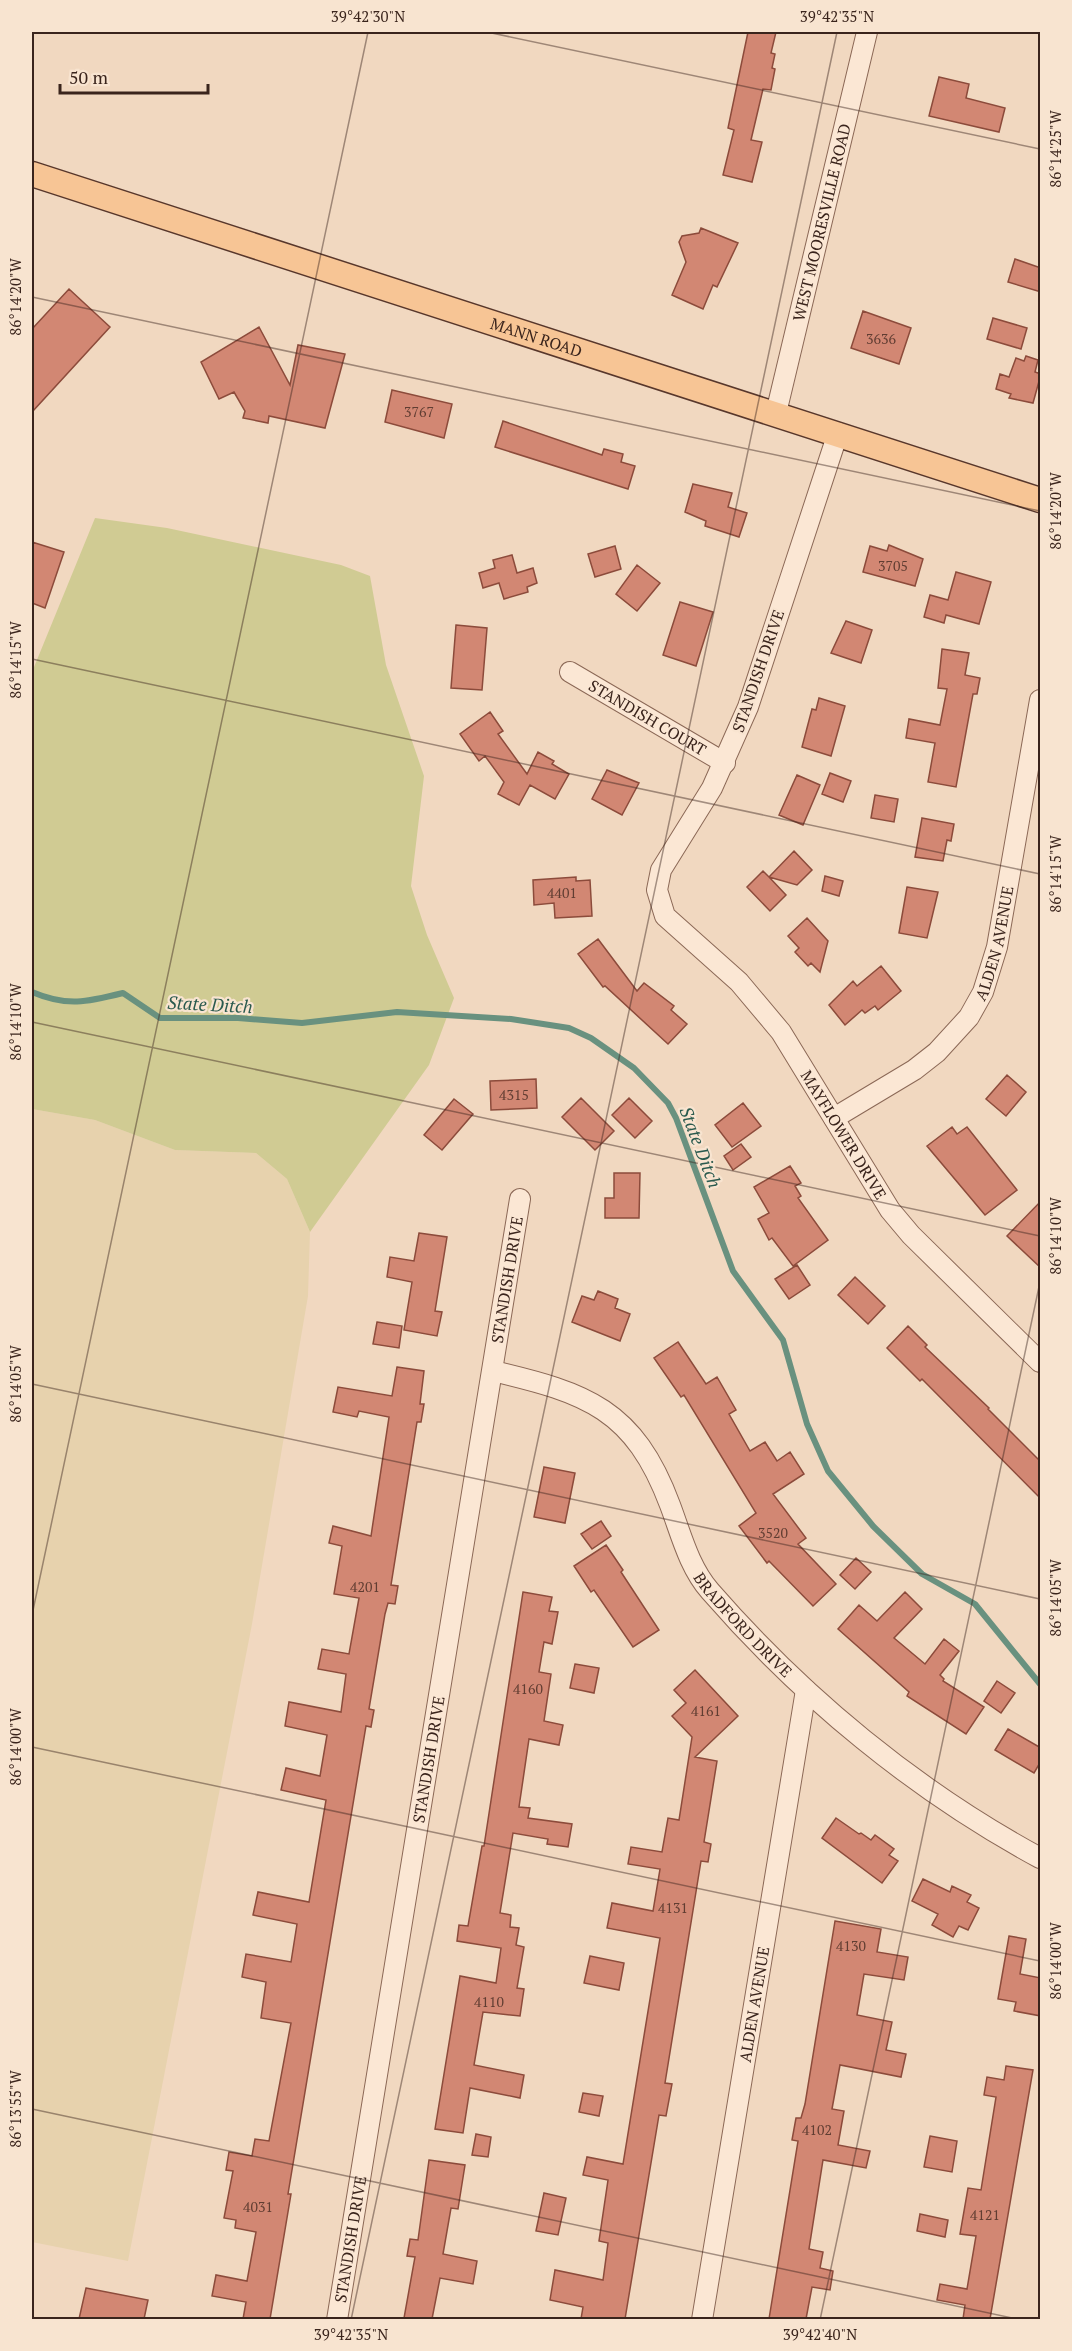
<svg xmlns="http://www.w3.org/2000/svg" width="1072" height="2351" font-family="'PT Serif',serif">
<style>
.farmland{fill:#e7d2ad}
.green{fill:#d0cb93}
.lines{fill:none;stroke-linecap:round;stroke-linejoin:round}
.stream{stroke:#69917f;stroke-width:6}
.building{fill:#d28773;stroke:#8c4b3b;stroke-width:1.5}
.minor-casing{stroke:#8b6856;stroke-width:22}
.major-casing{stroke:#58372b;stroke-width:27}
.minor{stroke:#fbe7d4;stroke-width:20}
.major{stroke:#f7c595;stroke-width:24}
.ticks{fill:none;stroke:#3a241c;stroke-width:1.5;stroke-opacity:0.45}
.labels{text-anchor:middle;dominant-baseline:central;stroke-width:4.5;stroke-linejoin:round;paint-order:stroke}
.number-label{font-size:14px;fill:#603d32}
.street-label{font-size:16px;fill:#3a241c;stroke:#f8e4d0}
.water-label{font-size:18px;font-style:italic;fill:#2a5a4e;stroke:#f8e4d0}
.neatline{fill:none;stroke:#3a241c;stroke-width:2}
.ticks-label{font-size:15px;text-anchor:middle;fill:#3a241c}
</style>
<rect width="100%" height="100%" fill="#f1d8c0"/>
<path class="farmland" d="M32,1109L95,1120L175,1150L256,1153L287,1179L310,1232L308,1296L252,1624L128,2261L32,2242Z"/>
<path class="green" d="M95,518L167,528L341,565L370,576L386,665L424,776L411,886L427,935L454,998L429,1065L310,1232L287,1179L256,1153L175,1150L95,1120L32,1109V672Z"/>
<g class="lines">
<path class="stream" d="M32,992C67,1007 87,1002 123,993L160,1018H238L302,1023L397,1012L511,1019L569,1028L591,1038L634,1068L668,1103L676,1118L733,1271L783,1340L807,1424L828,1471L873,1526L922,1574L975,1604L1040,1684"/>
</g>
<path class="building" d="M748,32H776L771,53L775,54L772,68L775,69L771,90L763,89L751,140L762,142L752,182L723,175L734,130L728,128Z
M939,77L969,84L966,98L1005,108L999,132L929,116Z
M701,228L738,243L717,287L713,285L703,309L672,295L686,262L679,242L682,236L699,233Z
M1015,259L1041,268V292L1008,282Z
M69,289L110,327L32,412V329Z
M863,311L911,328L899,364L851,348Z
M993,318L1027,328L1021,349L987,339Z
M259,327L290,385L298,345L345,354L325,428L269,416L268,423L243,418L245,411L234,392L219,399L201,362Z
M1026,356L1038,360L1035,372L1041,374L1033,403L1009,398L1011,394L996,389L1000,374L1009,377L1016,358L1024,361Z
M392,390L452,404L444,438L385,422Z
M503,421L602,455L604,449L623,454L621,462L635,466L628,489L495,447Z
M693,484L732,493L728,507L747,513L739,537L705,526L706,521L685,512Z
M32,542L64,552L45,608L32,603Z
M889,545L923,559L915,586L863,572L870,546L887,551Z
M615,546L621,569L595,577L588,554Z
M512,555L517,573L533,568L537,583L527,587L528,592L504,599L499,583L483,588L479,573L495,568L493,560Z
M637,565L660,583L637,611L616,594Z
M956,572L991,582L979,624L946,615L944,623L924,617L930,595L948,600Z
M680,602L713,612L696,666L663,655Z
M846,621L872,630L861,663L831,653Z
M456,625L487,628L482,690L451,688Z
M942,649L969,653L965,675L980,678L977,694H973L956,787L928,782L935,743L906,738L909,719L940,725L947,689L938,688Z
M819,698L845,706L831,756L802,747L812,709L816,710Z
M490,712L503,731L498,734L527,774L538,752L554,761L552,764L569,774L555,799L530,785L519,805L498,794L504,782L485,756L479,761L460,734Z
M607,770L639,783L622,815L592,799Z
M830,773L851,781L843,802L822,794Z
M797,775L820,785L803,825L779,815Z
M875,795L898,799L894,822L871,818Z
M922,818L954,824L951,841L947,840L943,861L915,857Z
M794,851L812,870L797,885L769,877L786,895L770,911L747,887L763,871L769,877Z
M825,876L843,881L839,896L822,891Z
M576,877V881L590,880L592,916L555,918L554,903L534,905L533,880Z
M907,887L938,892L927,938L899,933Z
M807,918L828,941L820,972L811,963L808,966L795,952L799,948L788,936Z
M598,939L637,991L644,983L674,1006L671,1010L687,1024L668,1044L605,986L603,987L578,954Z
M881,966L901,991L878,1010L875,1006L865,1013L862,1010L845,1025L829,1005L853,981L857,986Z
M1007,1075L1026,1092L1006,1116L986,1099Z
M536,1079L537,1108L491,1110L490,1081Z
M581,1098L614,1131L595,1150L562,1117Z
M629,1098L652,1121L635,1138L612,1115Z
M454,1099L473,1114L442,1150L424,1135Z
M743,1103L761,1126L732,1147L715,1125Z
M952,1127L957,1134L967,1127L1017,1190L985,1215L927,1146Z
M741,1144L751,1157L733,1170L724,1156Z
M790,1166L801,1183L795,1186L801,1196L798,1198L828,1240L793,1266L772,1238L769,1240L758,1219L769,1213L754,1187Z
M614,1173H640L639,1218H605V1198H614Z
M1041,1201V1268L1007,1236Z
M419,1233L447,1237L435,1311L442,1312L437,1336L404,1330L412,1282L387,1277L390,1257L414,1261Z
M797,1265L810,1285L789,1299L775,1279Z
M855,1277L885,1306L868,1324L838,1295Z
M598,1291L618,1299L615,1308L630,1314L620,1341L572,1322L582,1296L594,1300Z
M377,1322L402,1326L399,1348L373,1344Z
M908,1326L927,1345L925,1347L989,1408L988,1409L1041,1462V1499L922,1379L920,1381L887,1348Z
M678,1342L706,1384L717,1377L736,1410L729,1414L750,1451L765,1442L777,1461L790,1452L804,1474L773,1494L806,1538L798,1544L836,1584L813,1606L769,1561L767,1563L739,1526L756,1513L684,1395L681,1397L654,1358Z
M397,1367L424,1371L420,1404H424L421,1422H417L391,1585L398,1586L395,1604L388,1603L385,1614L369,1709L374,1710L371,1727L366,1726L288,2194H291L270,2319H243L246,2302L212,2296L216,2275L247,2281L256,2232L235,2228L236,2220L224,2218L233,2171L226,2170L229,2152L252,2156L255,2139L269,2141L291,2023L261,2018L266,1982L242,1977L246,1954L291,1962L297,1924L253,1915L258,1892L309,1902L326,1800L281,1790L286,1768L320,1776L327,1735L285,1726L289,1702L341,1712L346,1674L318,1669L322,1649L349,1654L359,1598L334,1594L342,1546L329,1543L333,1526L371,1536L389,1417L359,1411L357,1417L333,1412L338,1387L392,1396Z
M544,1467L575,1473L565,1523L534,1517Z
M601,1521L611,1536L592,1549L581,1534Z
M606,1545L623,1570L621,1572L659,1630L633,1647L594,1590L591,1592L574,1566Z
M856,1558L871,1572L855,1589L840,1575Z
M523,1592L552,1597L549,1611L558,1612L552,1644L544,1642L539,1672L551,1674L544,1721L563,1725L559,1745L529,1739L519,1807L530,1808L528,1818L572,1824L568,1847L547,1844L548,1839L513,1833L500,1913L511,1915L510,1927L519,1928L516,1945L524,1947L517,1988L524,1989L520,2016L483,2012L474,2065L524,2075L520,2098L470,2088L463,2133L435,2129L460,1976L496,1983L501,1948L457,1941L459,1925L468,1926L482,1846H484Z
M905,1592L922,1609L894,1638L925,1664L944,1639L959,1651L940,1675L944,1679L943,1681L984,1707L966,1734L907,1696L909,1692L838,1629L859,1605L877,1621Z
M575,1664L599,1668L594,1693L570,1688Z
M695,1670L738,1716L695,1757L717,1761L704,1842L711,1844L708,1862L701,1861L665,2083L672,2084L666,2116L659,2115L625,2319H581L583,2307L550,2300L555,2270L603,2280L608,2243L599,2241L608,2180L583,2175L587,2157L623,2164L660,1938L607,1928L612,1903L653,1911L660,1869L628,1864L631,1847L662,1852L668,1818L679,1820L692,1737L672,1716L686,1703L674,1690Z
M997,1681L1015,1693L1001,1713L984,1701Z
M1008,1729L1041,1748V1761L1034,1773L995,1750Z
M836,1818L859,1834L861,1833L871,1840L875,1835L894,1849L889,1855L898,1861L882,1883L822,1838Z
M923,1879L950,1892L952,1886L971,1895L967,1902L979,1908L968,1930L959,1926L953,1937L932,1925L938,1914L912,1901Z
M835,1921L881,1929L877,1952L908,1957L904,1980L864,1974L857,2015L892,2022L886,2050L906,2054L901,2077L840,2065L832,2109L844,2111L838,2145L870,2151L866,2168L823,2160L809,2249L823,2252L820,2268L833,2271L830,2290L812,2287L806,2319H769L798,2141L792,2140L796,2118H801L805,2104Z
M1009,1936L1026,1939L1020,1974L1041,1978V2016L1014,2011L1016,2002L998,1999Z
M590,1956L624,1963L619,1990L584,1983Z
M1006,2066L1033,2070L990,2319H963L965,2305L937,2300L940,2284L967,2289L976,2236L960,2234L968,2188L981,2190L996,2097L984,2095L987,2077L1004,2080Z
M583,2093L603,2096L599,2116L579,2112Z
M476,2134L491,2137L488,2157L472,2155Z
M930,2136L957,2141L952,2172L924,2167Z
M429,2160L465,2165L458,2209L451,2208L443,2254L477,2261L473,2284L440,2278L432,2319H414L404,2318L415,2257L407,2256L410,2239L418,2240Z
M544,2193L566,2198L558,2235L536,2231Z
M920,2214L948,2220L945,2237L917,2231Z
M86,2288L148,2300L144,2319H79Z"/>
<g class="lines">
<g class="minor-casing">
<g id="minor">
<path id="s1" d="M776,413L867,32"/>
<path id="s2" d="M838,433L748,707L712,788L661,870L657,890L665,916L739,982L781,1032L890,1210L911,1235L1040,1362"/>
<path id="s3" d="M570,672L725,763"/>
<path id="s4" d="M834,1118L914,1070L937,1052L969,1017L983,992L997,947L1040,700"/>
<path id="s5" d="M493,1371C587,1393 634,1409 670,1505C681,1534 689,1567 710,1591C803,1698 916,1791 1040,1858"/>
<path id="s6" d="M337,2320L520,1199"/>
<path id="s7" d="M702,2320L806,1690"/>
</g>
</g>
<g class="major-casing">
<g id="major">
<path id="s8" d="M32,174L1040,500"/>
</g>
</g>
<use href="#minor" class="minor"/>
<use href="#major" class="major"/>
</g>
<path class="ticks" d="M487,32L1040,149M32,297L1040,511M32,659L1040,874M32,1022L1040,1236M32,1384L1040,1599M32,1615L368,32M32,1747L1040,1961M32,2109L1022,2320M351,2320L837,32M820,2320L1040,1282"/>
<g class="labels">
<g class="number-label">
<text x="881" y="338">3636</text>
<text x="419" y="411">3767</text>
<text x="893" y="565">3705</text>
<text x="562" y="892">4401</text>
<text x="514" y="1094">4315</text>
<text x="773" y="1532">3520</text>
<text x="365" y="1586">4201</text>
<text x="528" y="1688">4160</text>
<text x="706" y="1710">4161</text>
<text x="673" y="1907">4131</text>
<text x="851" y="1945">4130</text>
<text x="489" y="2001">4110</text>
<text x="817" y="2129">4102</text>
<text x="258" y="2206">4031</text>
<text x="985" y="2214">4121</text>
</g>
<g class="street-label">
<text stroke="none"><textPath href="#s1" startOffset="196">WEST MOORESVILLE ROAD</textPath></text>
<text stroke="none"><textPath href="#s8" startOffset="530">MANN ROAD</textPath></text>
<text transform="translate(758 671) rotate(-71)">STANDISH DRIVE</text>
<text stroke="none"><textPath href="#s3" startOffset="90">STANDISH COURT</textPath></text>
<text stroke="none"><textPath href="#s4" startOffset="249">ALDEN AVENUE</textPath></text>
<text stroke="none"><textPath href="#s2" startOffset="806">MAYFLOWER DRIVE</textPath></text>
<text stroke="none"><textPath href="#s6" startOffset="1054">STANDISH DRIVE</textPath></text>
<text stroke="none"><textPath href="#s5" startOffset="378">BRADFORD DRIVE</textPath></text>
<text stroke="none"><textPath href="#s6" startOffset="568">STANDISH DRIVE</textPath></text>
<text stroke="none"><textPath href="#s7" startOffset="320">ALDEN AVENUE</textPath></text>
<text stroke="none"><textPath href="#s6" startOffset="82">STANDISH DRIVE</textPath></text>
</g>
<g class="water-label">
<text transform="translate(210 1004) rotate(3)">State Ditch</text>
<text transform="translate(701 1147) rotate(69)">State Ditch</text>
</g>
</g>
<rect width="1072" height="2351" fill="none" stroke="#f8e4d0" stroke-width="66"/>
<path d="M60 84v9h148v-9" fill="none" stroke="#3a241c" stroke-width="3"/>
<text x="69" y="84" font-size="18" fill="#3a241c" stroke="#f8e4d0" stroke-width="4.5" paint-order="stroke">50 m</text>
<rect x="33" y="33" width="1006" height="2285" class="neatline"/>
<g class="ticks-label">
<text x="368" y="22">39°42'30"N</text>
<text x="837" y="22">39°42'35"N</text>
<text transform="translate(1056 149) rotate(-90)" y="5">86°14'25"W</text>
<text transform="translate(16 297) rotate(-90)" y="5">86°14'20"W</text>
<text transform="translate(1056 511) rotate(-90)" y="5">86°14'20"W</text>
<text transform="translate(16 660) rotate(-90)" y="5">86°14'15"W</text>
<text transform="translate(1056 874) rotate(-90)" y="5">86°14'15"W</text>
<text transform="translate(16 1022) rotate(-90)" y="5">86°14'10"W</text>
<text transform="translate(1056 1236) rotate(-90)" y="5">86°14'10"W</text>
<text transform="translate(16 1384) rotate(-90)" y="5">86°14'05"W</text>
<text transform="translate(1056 1598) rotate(-90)" y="5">86°14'05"W</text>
<text transform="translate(16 1747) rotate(-90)" y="5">86°14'00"W</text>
<text transform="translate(1056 1961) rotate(-90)" y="5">86°14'00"W</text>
<text transform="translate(16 2109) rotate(-90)" y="5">86°13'55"W</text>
<text x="351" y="2340">39°42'35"N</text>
<text x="820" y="2340">39°42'40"N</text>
</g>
</svg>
